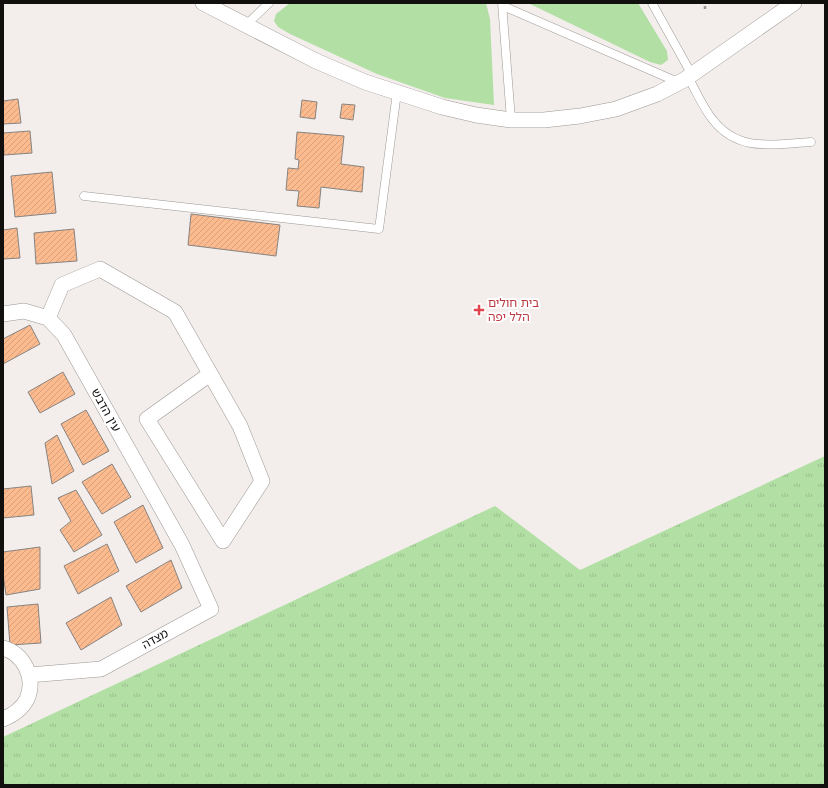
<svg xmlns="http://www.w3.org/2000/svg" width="828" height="788" font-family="Jost,'Noto Sans Hebrew',sans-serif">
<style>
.grass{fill:url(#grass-tufts)}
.park{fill:#b2dfa4}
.building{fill:url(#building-hatch);stroke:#878380}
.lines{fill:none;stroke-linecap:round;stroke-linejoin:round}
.service-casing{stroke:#9c9794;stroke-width:9}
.minor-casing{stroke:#9c9794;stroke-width:16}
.path{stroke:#999694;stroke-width:2.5;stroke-dasharray:3 2;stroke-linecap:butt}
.service{stroke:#fff;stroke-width:8}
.minor{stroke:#fff;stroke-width:15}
.health-dot{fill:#e0444e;stroke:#fff;stroke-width:1.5}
.labels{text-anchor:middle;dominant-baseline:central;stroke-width:4;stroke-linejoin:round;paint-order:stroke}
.health-label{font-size:12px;fill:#be3a42;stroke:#fff;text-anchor:start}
.street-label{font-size:12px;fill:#11100f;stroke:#fff}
</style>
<defs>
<pattern id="grass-tufts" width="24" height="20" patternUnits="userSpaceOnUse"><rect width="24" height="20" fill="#b2dfa4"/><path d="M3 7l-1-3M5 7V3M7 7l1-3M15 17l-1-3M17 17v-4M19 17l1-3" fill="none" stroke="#98be8c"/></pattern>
<pattern id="building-hatch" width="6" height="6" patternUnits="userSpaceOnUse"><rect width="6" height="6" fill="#fcba8f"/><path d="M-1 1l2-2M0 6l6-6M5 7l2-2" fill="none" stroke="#d79f7a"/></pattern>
</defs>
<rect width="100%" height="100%" fill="#f3eeeb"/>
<path class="grass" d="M825,456V785H3V737L495,506L580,570Z"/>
<path class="park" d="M290,3H486L490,19L494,105L445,98L377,74L290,34L278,27L274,21L276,14Z
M528,3H638L667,51L668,60L661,65L650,62Z"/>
<path class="building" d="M18,99L21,123L3,124V101Z
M302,100L317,102L315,119L300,117Z
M342,104L355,105L353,120L340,118Z
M30,131L32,153L4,155L3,133Z
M297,132L344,136L341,164L364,167L362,192L321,187L319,208L297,206L299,191L286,190L288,168L298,169L299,160L295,159Z
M52,172L56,213L15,217L11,176Z
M191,214L280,225L276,256L188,245Z
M17,228L20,258L3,259V230Z
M74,229L77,261L36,264L34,233Z
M30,325L40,344L3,364V339Z
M63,372L75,394L40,413L28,392Z
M86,410L109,451L83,465L61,424Z
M57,435L74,471L52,484L45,443Z
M112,464L131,497L102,514L82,482Z
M31,486L34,515L3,518V489Z
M76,490L102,535L74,552L60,530L71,521L58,498Z
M143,505L163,548L136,563L114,522Z
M107,544L119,571L78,594L64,566Z
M40,547V589L6,595L3,574V552Z
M171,560L182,588L141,612L126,586Z
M111,597L122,625L81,650L66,623Z
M38,604L41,643L10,645L7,607Z"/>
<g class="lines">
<g class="service-casing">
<path id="service" d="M502,3L511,120
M652,3L692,75
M503,6L680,83
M246,25L269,3
M688,77C696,91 703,108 713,120C739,153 774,144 811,142
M84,196L379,229L397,92"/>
</g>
<g class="minor-casing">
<path id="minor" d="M203,3L316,61L365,82L442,107L476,115L511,120H544L580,116L616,109L657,94L684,80L794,3
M3,314L24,311L48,318L64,335L182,545L211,609L101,669L29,675
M48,318L62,285L100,269L175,312L240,426L262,481L223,541L147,419L210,374
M3,648C24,654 36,678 27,699C22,709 13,715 3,719"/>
</g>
<path class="path" d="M705,9V3"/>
<use href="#service" class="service"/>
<use href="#minor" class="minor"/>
</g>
<path class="health-dot" d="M477 304h4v4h4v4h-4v4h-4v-4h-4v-4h4z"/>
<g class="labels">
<g class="health-label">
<text x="488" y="303">בית חולים<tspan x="488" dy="14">הלל יפה</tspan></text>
</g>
<g class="street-label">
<text transform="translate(106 410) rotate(61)">עין הדבש</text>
<text transform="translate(155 639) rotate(-29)">מצדה</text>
</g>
</g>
<rect width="828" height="788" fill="none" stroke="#11100f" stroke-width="8"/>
</svg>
